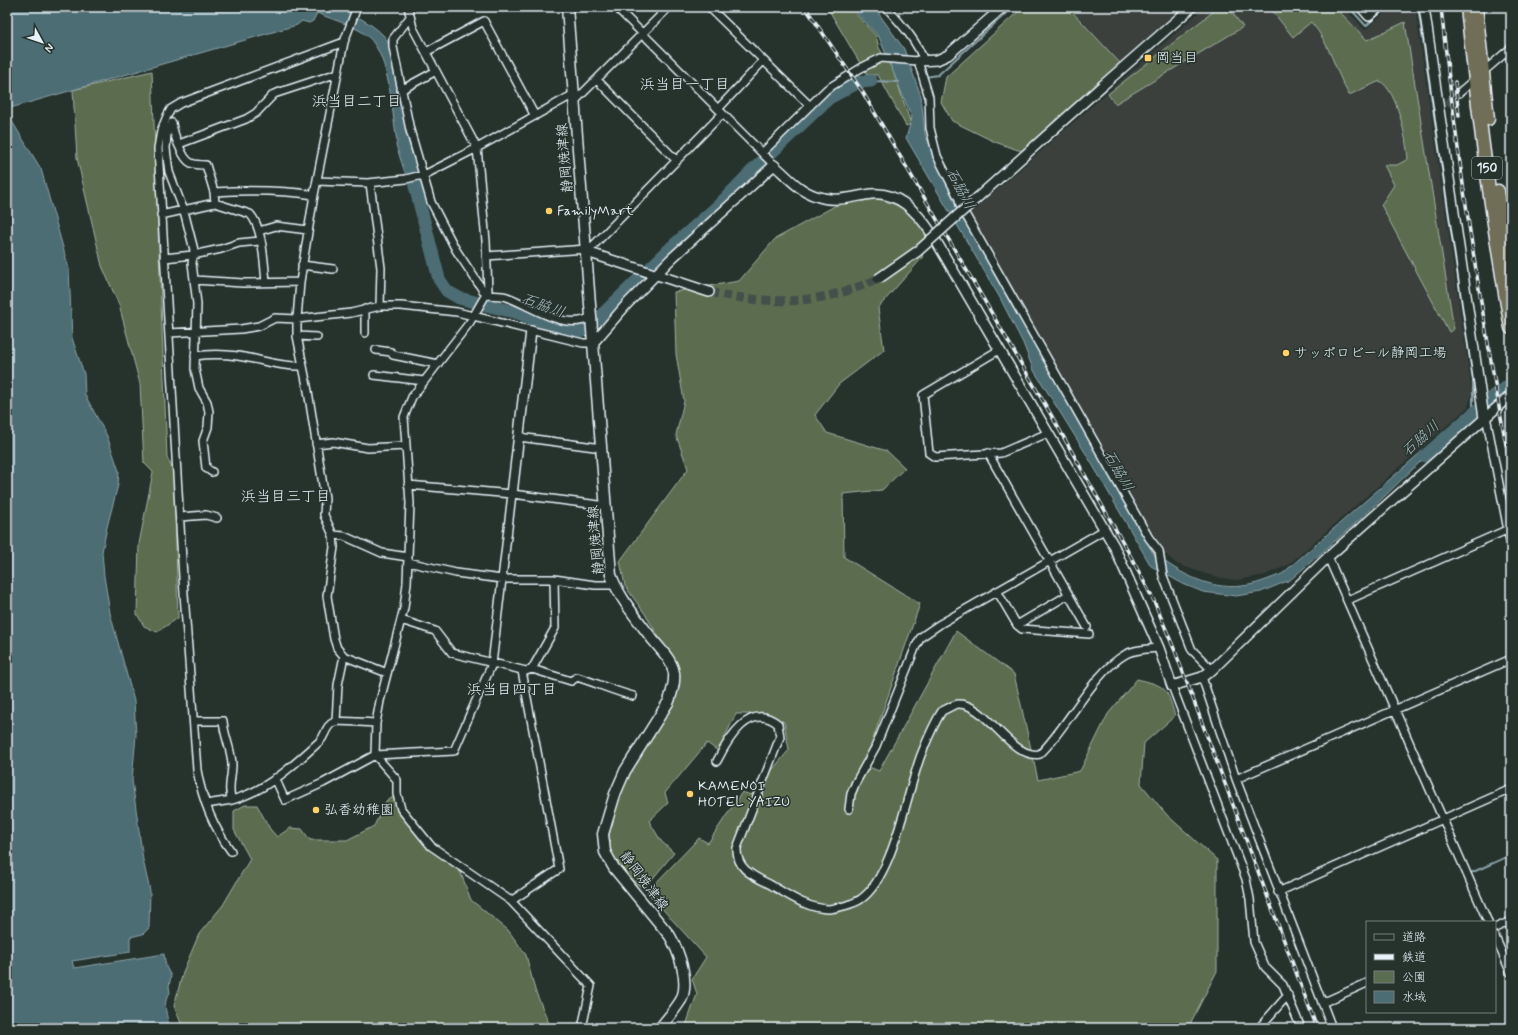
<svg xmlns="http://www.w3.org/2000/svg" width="1518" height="1035" font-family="Mynerve,'Klee One',sans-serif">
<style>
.built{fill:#3a403d}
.green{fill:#5b6d50;stroke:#a2afa4}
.water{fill:#4d6d74;stroke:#8ba2a9}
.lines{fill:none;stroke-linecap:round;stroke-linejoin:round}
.stream{stroke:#8ba2a9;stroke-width:2}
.river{stroke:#4d6d74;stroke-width:13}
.minor-tunnel{stroke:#43504b;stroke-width:7;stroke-dasharray:7 3.5;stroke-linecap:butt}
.tertiary-tunnel{stroke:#43504b;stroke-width:9;stroke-dasharray:9 4.5;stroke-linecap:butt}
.minor-casing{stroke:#e8f1f8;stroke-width:10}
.tertiary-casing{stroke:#e8f1f8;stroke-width:12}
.secondary-casing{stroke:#e8f1f8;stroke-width:13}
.trunk-casing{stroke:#e8f1f8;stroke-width:15}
.minor{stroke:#26332d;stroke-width:7}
.tertiary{stroke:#26332d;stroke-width:9}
.secondary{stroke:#26332d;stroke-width:10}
.trunk{stroke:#716e59;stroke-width:12}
.rail-casing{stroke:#e8f1f8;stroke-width:3.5}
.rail{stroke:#26332d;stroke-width:2;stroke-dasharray:6;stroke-linecap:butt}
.tertiary-bridge-casing{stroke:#e8f1f8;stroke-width:12;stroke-linecap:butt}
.tertiary-bridge{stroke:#26332d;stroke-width:9}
.poi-dot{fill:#ffd166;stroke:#26332d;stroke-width:1.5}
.labels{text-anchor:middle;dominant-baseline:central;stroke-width:3;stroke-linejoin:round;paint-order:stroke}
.shield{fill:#26332d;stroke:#aeb8bb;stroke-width:1}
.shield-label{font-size:13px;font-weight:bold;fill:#e8f1f8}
.poi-label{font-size:14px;fill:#e8f1f8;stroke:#26332d;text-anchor:start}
.street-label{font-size:14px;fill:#e8f1f8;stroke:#26332d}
.neighbourhood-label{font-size:15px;fill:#e8f1f8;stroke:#26332d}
.water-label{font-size:15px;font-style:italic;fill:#aabcc3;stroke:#26332d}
</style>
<rect width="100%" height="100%" fill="#26332d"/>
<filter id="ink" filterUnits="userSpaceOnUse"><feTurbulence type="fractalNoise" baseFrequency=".025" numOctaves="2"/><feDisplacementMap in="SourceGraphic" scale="8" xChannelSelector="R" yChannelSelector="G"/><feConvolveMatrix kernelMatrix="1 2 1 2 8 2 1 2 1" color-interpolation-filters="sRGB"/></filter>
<g filter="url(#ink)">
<path class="built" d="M1070,7H1182L1120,63Z
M1205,7H1344L1365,30L1392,7H1415L1472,392L1468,407L1288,565L1265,575L1236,580L1215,577L1177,564L1164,553L1150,536L968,215Z"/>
<path class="green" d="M827,7H849L876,36L879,48L893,70L911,124L906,126L878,75H867Z
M1023,7H1068L1120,63L1021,151L995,142L952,121L941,102L946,77Z
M1219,7H1228L1243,27L1115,104L1108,94Z
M1269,7H1279L1282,10L1286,7H1335L1367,40L1405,22L1454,329L1449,332L1381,205L1394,185L1384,165H1397L1408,159C1406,138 1398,92 1380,81L1349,95C1335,71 1330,43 1311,22L1293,37Z
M152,71L167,457L174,472L178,618L157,632L144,626L137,614L139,544L153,472L144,463L140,384L119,305L102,266L77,158L73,90Z
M879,199L899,206L915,215L926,234L922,258L878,308L884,350L839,384L815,415L827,433L887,451L905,468L882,490L843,494L844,557L920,604L864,765L879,771L956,631L1014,674L1038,780L1080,771L1108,714L1137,679C1167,686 1167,688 1175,716L1144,743L1141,784L1167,815L1217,860V971L1188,1028H685L697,994L692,979L706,957L647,892L699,838L708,843L742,792L751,795L789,750L784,722L762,714H736L718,751L707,743L665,793L668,803L649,821L661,841L674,853L644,889L619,871L606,847L620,791L642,751L678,692L677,667L645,614L625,586L620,561L688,469L676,435L684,401L676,354L674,292L739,281L775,239L842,202Z
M395,796L409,824L459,868L471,900L508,930L526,955L535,990L551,1028H183L174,1006L183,972L199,934L223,905L250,859L234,830V811L245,805H257L270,829L277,837L290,828L302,829L310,840H347L374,826L386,801Z"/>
<path class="water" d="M7,7H336C354,15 371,22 385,37C393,47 404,113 407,130H405L418,173L406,176L396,145L397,141C391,111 391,49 362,32C349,24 331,19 317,13L313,21L309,23L302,21L297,25L7,109Z
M851,7H874L904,49L921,96L925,134L956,205L1153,553C1182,575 1212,592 1249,585C1260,583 1271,578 1282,574L1494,388L1511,378V388L1471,413L1364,516L1290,580L1261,592L1236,596L1203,592L1183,584L1151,566L1088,457L1033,369L1023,343L1000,298L906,138L912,118L879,37Z
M10,118L41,169L69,269L72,338L84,374L85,395L107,436L119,471L118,485L107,527L102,552L104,576L110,613L134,701L136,735L132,780L143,860L150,891L149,928L143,934L130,937V952L72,961L74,968L164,954L166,967L171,976L169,986L170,993C161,1003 168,1016 169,1028H7V119Z"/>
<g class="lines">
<path class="stream" d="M1349,7L1366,26L1387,7
M1418,7L1473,380V414
M925,77L938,75L1013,7
M871,81L899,82
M1471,873L1511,855"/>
<path class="river" d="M409,163L439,279L447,291L459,298L518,313L567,332L583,331L605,312L675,244L719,205L752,171L829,98L859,82L871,81
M1425,456L1473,414L1511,384"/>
<path class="minor-tunnel" d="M1446,104L1459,93"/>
<path class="tertiary-tunnel" d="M709,292C772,305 817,306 878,279"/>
<g class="minor-casing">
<path id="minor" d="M357,7L344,42L314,195L300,282L297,319V336L308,391L325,498L324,515L333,535L334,547L327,596L334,639L337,648L344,656L387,673
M408,7L413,28L477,148L486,241L488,291L470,322L412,397L404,417L410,503L407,583L404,608L380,701L376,723L375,755L454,751L492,664L512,494
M616,7L774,165
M709,7L810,106
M886,7C901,24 916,39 924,61
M410,17L393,39V47L410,130L431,202L456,250L486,295
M426,52L484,21L535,116
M1483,72L1511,48
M597,80L677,161
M401,90L436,71
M1459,93L1475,79
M575,101L669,7
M718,109L763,61
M172,123L167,133L166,149L169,172L184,211L194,250L192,263L197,304L195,369L199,388L207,402L209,412L208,427L203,441L206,468L212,472
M172,123C173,132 182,159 191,163C195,165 201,165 206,165L214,192
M179,144L246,119L256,113L274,94L338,73
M762,153L827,89L861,68L881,58L918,61L929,97L930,128L937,156L959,199L960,205L1149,538L1159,551L1163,576L1192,650L1212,670
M317,181L368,183L406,179L426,174L477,148L574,94
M370,183L381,268L380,306
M215,203L214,192C248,190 280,190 314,195
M161,215L215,203L250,214C263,227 264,264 266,282
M1502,216L1511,209
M259,231L276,226L308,230
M587,252L722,114
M486,256L587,249
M164,258L193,255L221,249L239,243L260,241
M302,265L333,269
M194,280L243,283L300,282
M486,295C493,296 501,295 507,297C532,306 565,332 591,317
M365,309V333
M169,333L241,329L259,326L275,318L297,319L351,313L380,306H401L457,312L583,343H593
M297,336L317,337
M376,350L391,352L393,355L438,364
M999,350L923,395L929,453L935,457L1001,453L1048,433
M195,356C209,354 223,354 238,356C260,359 279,367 302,366
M374,375L424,381
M1486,416L1511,546
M519,437L602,448
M316,444L333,442L368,448L405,446
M988,453L1087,627
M408,485L512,494L607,506
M180,517L206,515L217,518
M333,535L344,536L382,553L408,557
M1328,557L1488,922
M408,562L456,573L502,579H554L595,585H615
M997,591L1017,625L1022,629L1089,634
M1348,600L1511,528
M401,620L435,631L452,653L526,671L532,669L555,628L554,579
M1017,625L1068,595
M532,669L571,681L577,677C596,683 614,691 633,696
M1202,677L1236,779L1332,1028
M1172,686L1246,879L1250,899L1254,942L1265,967L1283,985L1301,1028
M195,721H223C224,736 232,751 232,765C232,776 227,790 232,800C266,791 294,765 320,741C326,735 325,726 334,722C338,720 368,723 376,723
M336,721L338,685L344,656
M717,761C728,739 750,701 778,724L780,737L737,848C736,870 754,876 771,885C788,895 808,909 829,909C839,908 853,904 861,899C893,877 907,792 921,755C927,740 933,725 942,711C947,709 954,704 959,704C987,704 1011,760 1040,754C1068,727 1092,673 1126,654C1135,649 1149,649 1159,648
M275,778L285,800L323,783L375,755L397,780V794L401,809L431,846L511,901L591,986L582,1028
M1236,779L1511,659
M206,804L232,800
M849,809L851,794L856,782L876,746L916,646L921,637L940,624L1104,530
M231,851C213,827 202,799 197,770L184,594L158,148L161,131L167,116L171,109L181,103L344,42
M1278,892L1511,789
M511,901L559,869L522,671
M1495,928L1511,921
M1495,937L1511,973
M1322,1003L1367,983
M1259,1028L1288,995"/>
</g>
<g class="tertiary-casing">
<path id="tertiary" d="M1361,7L1369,16L1379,7
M1424,7L1484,418
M918,61L937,60L948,55L1003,7
M1103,85L1192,7
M587,252L709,292
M593,343L627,304L671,259L774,165C787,176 799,191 816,196C835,203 851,197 871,194C898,191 919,214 932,234L1114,546L1159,648L1172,686L1202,677L1212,670L1328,557L1511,395
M512,494L531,331"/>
</g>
<g class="secondary-casing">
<path id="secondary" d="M567,7L611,575C619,598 638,620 653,640C661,650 672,660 674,673C675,683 672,692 669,701L625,771L615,794L603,834L605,852L614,868L670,936C679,952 690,982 681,1000C675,1010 667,1019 660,1028"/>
</g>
<g class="trunk-casing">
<path id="trunk" d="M1467,7C1478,114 1492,222 1511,328
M1476,7L1488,119
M1498,191L1511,273"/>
</g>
<use href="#minor" class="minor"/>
<use href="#tertiary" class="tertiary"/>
<use href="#secondary" class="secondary"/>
<use href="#trunk" class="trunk"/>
<g class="rail-casing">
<path id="rail" d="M805,7L862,91L1050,413L1130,555L1154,601L1175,651L1317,1028
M1441,7C1457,163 1482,317 1511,472
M1455,82L1459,116"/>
</g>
<use href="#rail" class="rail"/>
<g class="tertiary-bridge-casing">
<path id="tertiary-bridge" d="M878,279L918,251L1103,85"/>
</g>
<use href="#tertiary-bridge" class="tertiary-bridge"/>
</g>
</g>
<g class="poi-dot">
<rect x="1144" y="54" width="8" height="8" rx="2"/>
<circle cx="549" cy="211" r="4"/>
<circle cx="1286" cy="353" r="4"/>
<circle cx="690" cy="794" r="4"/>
<circle cx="316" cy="810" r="4"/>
</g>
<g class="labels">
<rect class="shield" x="1472" y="157" width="30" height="22" rx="3"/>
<g class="shield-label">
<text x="1487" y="168">150</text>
</g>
<g class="poi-label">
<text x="1156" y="58">岡当目</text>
<text x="557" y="211">FamilyMart</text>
<text x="1294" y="353">サッポロビール静岡工場</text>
<text x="698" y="786">KAMENOI<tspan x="698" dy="16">HOTEL YAIZU</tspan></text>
<text x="324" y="810">弘香幼稚園</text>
</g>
<g class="street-label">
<text transform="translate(565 158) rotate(-95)">静岡焼津線</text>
<text transform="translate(596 540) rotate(-95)">静岡焼津線</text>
<text transform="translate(644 881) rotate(53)">静岡焼津線</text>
</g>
<g class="neighbourhood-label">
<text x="685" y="85">浜当目一丁目</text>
<text x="357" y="102">浜当目二丁目</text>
<text x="286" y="497">浜当目三丁目</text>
<text x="512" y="690">浜当目四丁目</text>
</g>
<g class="water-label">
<text transform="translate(960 189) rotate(62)">石脇川</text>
<text transform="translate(543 306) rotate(20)">石脇川</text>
<text transform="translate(1421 439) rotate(-42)">石脇川</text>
<text transform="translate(1118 471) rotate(61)">石脇川</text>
</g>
</g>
<rect width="1518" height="1035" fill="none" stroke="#26332d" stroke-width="24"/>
<rect x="12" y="12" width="1494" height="1011" fill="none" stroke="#e8f1f8" stroke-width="1.5" filter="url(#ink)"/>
<rect x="1366" y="921" width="130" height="92" fill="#26332d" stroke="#747f7e"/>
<rect x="1374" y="934" width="20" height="6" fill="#26332d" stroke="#747f7e"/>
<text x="1402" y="941" font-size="12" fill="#e8f1f8">道路</text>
<rect x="1374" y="954" width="20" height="6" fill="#e8f1f8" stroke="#747f7e"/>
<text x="1402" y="961" font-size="12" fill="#e8f1f8">鉄道</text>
<rect x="1374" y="971" width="20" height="12" fill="#5b6d50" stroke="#747f7e"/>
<text x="1402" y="981" font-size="12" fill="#e8f1f8">公園</text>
<rect x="1374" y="991" width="20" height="12" fill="#4d6d74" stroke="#747f7e"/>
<text x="1402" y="1001" font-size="12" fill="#e8f1f8">水域</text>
<g transform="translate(42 42) rotate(130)" stroke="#26332d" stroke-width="3" paint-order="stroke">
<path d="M0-3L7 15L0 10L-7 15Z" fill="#e8f1f8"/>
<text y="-6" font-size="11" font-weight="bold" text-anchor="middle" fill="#e8f1f8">N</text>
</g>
</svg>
